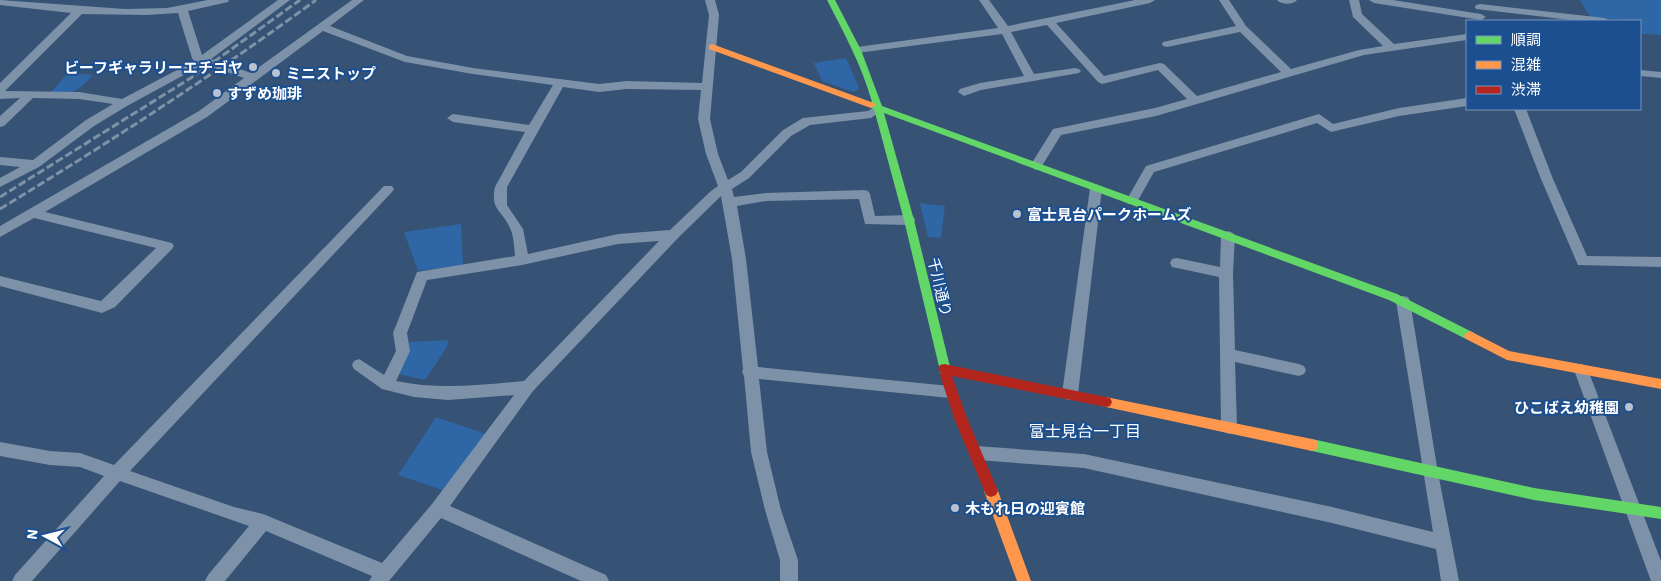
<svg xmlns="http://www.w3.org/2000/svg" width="1661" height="581" font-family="'IBM Plex Sans','Noto Sans JP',sans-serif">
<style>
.green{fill:#2f66a5}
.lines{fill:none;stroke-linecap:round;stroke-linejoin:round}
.street{fill:#7d92a8;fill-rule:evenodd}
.fast{fill:#63d668;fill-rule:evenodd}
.slow{fill:#ff974d;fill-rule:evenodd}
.jam{fill:#b3261e;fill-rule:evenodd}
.rail{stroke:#7e92a7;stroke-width:3;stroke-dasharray:8 3;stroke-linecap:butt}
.poi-dot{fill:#b9c2ce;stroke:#1b4f8f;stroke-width:2}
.labels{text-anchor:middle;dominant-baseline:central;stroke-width:4;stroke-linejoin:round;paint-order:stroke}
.poi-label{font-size:15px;font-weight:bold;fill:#fff;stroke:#1b4f8f;text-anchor:start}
.street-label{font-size:15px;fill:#fff;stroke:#1b4f8f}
.neighbourhood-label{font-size:16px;fill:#fff;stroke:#1b4f8f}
</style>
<rect width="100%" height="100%" fill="#365274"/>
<path class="green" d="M1580,0H1661V35L1642,34L1640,21L1591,18Z
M846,58L859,88L854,92L822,81L814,63Z
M68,73L93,75C75,94 76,93 50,93Z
M920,203L945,206L941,238L928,237Z
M461,224L463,265L418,271L404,232Z
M448,340L447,347L425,380L398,374L409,347V342Z
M436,417L486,434L445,491L398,475Z"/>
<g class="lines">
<path class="street" d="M0,0L125,9L167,8L208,0H229L228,2L188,11L202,55L278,0H290L211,59L251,73L352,0H364L330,26L407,56L473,68L599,84L627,81L702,83L709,15L705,0H715L719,15L710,119L718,154L728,180L741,172L783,130L803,118L868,111L879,104L885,108L871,118L810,125L791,136L749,178L732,189L734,197L766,193L864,190L868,191L870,194L875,216L909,215L914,217L915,220L914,223L909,225L865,224L859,199L766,201L737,206L746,259L758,367L950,386L955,388L957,392L955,396L950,398L759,379L767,452L781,510L798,560V581H780V560L765,510L751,452L744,376L742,372L743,369L732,259L721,196L678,238L533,391L450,506L606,575L609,581H581L441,518L389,581H369L372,576L266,531L225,581H205L208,575L249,526L120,481L32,581H12L15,575L104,476L80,467L50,465L0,456V442L50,451L80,453L114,465L384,186H392L394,189L392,192L130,471L234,507L263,514L382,563L432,504L514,395L448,400L414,397L382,389L354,369L352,365L354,361L359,359L384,375L396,351L393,333L417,272L515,256C514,247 514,236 510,228C502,210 490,210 495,187L525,132L453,122L447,118L453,114L529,125L553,85L473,74L405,62L323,31L207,117L45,212L172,243L174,246L172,249L115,307L102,313L0,286V276L101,301L156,248L34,218L0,237V226L199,111L244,78L204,64L127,106L94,126L39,167L0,187V178L20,167L0,165V157L33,160L86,120L113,104L79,99L33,98L4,126L0,127V116L20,98L0,99V83L71,13L0,5ZM178,13L192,58L194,61L122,99L79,92L5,91L82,14L146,15ZM563,87L599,92L627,89L701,90L698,119L706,154L718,186L711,191L670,230L618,234L528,254L523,229L507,205V187ZM659,241L524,381C481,385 439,390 396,381L410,351L407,333L427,280L522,265L618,244Z
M979,0H989L1008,26L1135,0H1155L1150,3L1056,23L1104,76L1160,63L1164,64L1197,96L1281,72L1240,32L1167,47L1163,46L1162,44L1163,42L1236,26L1219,0H1229L1246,26L1291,69L1359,50L1383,46L1353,17L1349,0H1359L1362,14L1394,44L1467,34V40L1364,55L1156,116L1061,135L1040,169L1036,170L1030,166L1053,129L1155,108L1187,99L1158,70L1102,84L1098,82L1047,25L1011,32L1034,74L1075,68L1079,69L1081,71L1079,73L981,90L964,96L958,92L960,89L980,83L1024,76L1002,34L857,53L852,50L857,47L998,28Z
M1277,0H1297C1293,5 1281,5 1277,0Z
M1369,0H1393L1481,14L1486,17L1481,20L1374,3Z
M1480,4L1605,18L1610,21H1579L1476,9L1475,7L1476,5Z
M1640,70L1661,72V78L1640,76Z
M1467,98V106L1399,116L1331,132L1317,123L1154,172L1136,204H1128L1126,201L1146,166L1319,114L1333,124L1399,108Z
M1514,109H1526L1553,179L1587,256L1661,257V267L1578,265L1541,179Z
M1096,184L1102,188L1078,394L1075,399L1070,400L1065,399L1062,394L1090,188Z
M1228,231L1233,233L1235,236L1233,273L1235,350L1299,364L1304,366L1306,370L1304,374L1299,376L1235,362L1237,427L1234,432L1229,434L1224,432L1221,427L1219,277L1177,268L1172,267L1170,263L1172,259L1177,258L1220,267L1221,236L1223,233Z
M1403,296L1408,297L1410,301L1438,473L1459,581H1441L1436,549L1332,523L1084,468L977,460L971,458L969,453L971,448L977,446L1084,454L1332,507L1433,532L1396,301L1398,297Z
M1581,364L1586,366L1588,370L1661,561V581H1651L1574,370L1576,366Z"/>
<path class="fast" d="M827,0H835L861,50L882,106L1397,294L1474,333L1476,336L1474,339H1466L1389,300L884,113L914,220L952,375L950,379L946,380L942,379L904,220L874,109L866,105L872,102C862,66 844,33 827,0Z
M1312,439L1534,488L1661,507V519L1534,500L1312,451L1307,449L1306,445L1307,441Z"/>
<path class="slow" d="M712,44L874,103L876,105L871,108L868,107L709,49V45Z
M1470,331L1509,351L1661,379V389L1507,360L1466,339L1464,336L1466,333Z
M1106,397L1312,439L1317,441L1318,445L1317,449L1312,451L1106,407L1102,406L1100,402L1102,398Z
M991,485L996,487L998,491L1031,581H1017L984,491L986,487Z"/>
<path class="jam" d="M944,364L1106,397L1110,398L1112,402L1110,406L1106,407L952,376L967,418L998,491L996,495L991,497L986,495L954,418L940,375L941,373L938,369L940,365Z"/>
<path class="rail" d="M0,197L194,76L300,0
M0,209C108,143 214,75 316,0"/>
</g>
<g class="poi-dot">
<circle cx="253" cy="67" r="5"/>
<circle cx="276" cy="73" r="5"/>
<circle cx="217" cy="93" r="5"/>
<circle cx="1017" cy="214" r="5"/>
<circle cx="1629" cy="407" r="5"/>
<circle cx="955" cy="508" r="5"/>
</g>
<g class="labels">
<g class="poi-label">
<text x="243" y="67" text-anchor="end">ビーフギャラリーエチゴヤ</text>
<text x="286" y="73">ミニストップ</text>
<text x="227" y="93">すずめ珈琲</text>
<text x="1027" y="214">富士見台パークホームズ</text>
<text x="1619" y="407" text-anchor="end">ひこばえ幼稚園</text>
<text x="965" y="508">木もれ日の迎賓館</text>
</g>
<g class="street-label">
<text transform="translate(940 287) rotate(77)">千川通り</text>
</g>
<g class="neighbourhood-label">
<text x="1085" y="431">富士見台一丁目</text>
</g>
</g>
<rect x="1466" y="20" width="175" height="90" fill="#1b4f8f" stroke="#7695bc"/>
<rect x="1476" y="36" width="25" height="8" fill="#63d668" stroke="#7695bc"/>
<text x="1511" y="45" font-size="15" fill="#ffffff">順調</text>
<rect x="1476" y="61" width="25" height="8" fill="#ff974d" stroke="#7695bc"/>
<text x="1511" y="70" font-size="15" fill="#ffffff">混雑</text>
<rect x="1476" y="86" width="25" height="8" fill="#b3261e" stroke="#7695bc"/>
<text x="1511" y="95" font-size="15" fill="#ffffff">渋滞</text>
<g transform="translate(45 536) rotate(277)" stroke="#1b4f8f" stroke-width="4" paint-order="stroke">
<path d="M0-4L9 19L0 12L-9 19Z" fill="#ffffff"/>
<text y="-8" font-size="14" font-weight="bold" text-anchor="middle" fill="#ffffff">N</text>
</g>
</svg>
